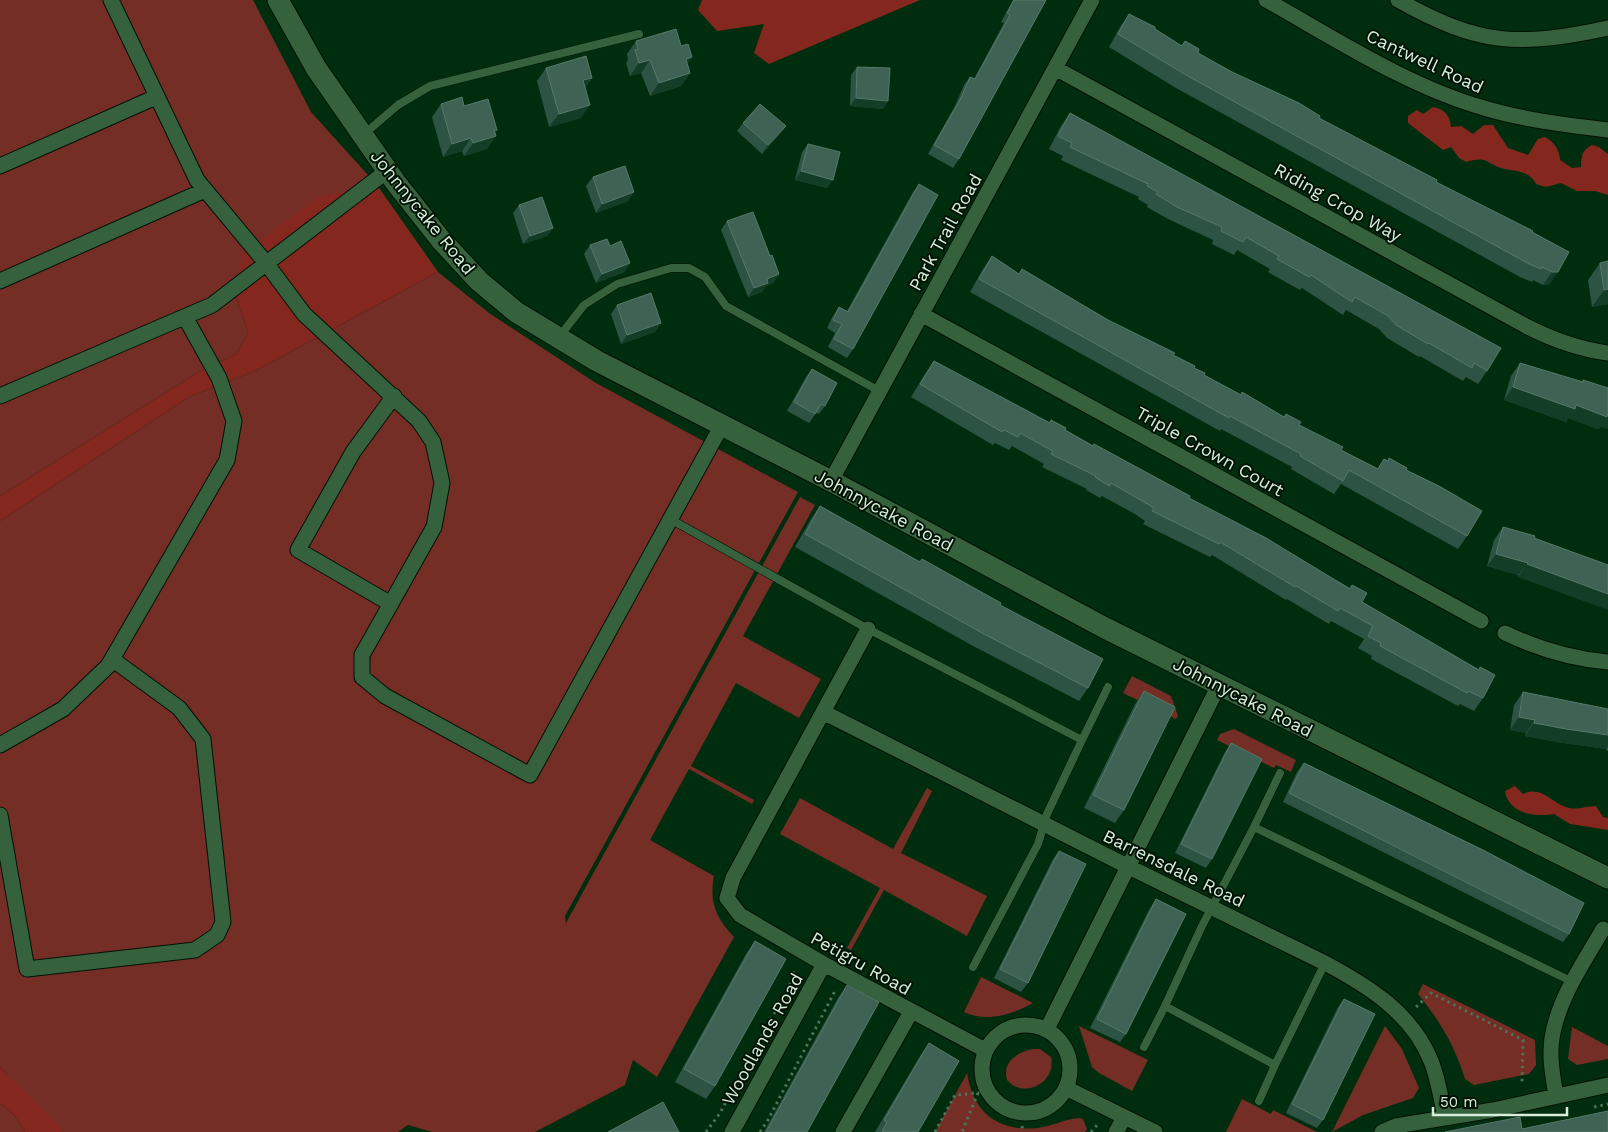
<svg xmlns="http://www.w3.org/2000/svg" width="1608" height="1132" font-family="'Work Sans',sans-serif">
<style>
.green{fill:#742e26}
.forest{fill:#84271f}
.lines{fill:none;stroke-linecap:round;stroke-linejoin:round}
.lane-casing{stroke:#001203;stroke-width:9}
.street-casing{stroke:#001203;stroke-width:17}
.secondary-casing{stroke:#001203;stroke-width:23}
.path{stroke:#4d7357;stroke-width:3;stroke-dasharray:2.5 4;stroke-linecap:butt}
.lane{stroke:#35613d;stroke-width:8}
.street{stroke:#35613d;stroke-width:15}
.secondary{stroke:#35613d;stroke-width:21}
.wall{fill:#2c5344}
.shaded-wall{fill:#133d27}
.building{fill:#3e6354;stroke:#567969}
.labels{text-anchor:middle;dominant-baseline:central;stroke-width:4;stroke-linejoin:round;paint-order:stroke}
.street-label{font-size:18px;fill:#d6eed9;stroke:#021205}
</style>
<rect width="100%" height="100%" fill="#002d0d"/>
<path class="green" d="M0,0H253L311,112L377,185L235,294L248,333L236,354L197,373L0,496Z
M438,272L489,313L596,383L798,492L565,916L566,923L800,497L815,505L743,636L821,679L799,718L736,683L691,766L754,800L752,804L689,769L650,840L714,876C709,902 716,918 734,937L657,1077L633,1060L625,1085L535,1132H432L408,1125L398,1132H63L0,1067V521L189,397L257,370Z
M1132,676L1171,696L1178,716L1176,719L1123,693Z
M1234,729L1296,760L1291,772L1276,765L1274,768L1217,740L1220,734Z
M927,788L932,791L901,853L987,896L967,936L884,890L851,950L847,948L880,888L780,834L800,798L893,849Z
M981,977L1033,1003C1013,1014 986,1023 964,1012Z
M1423,984L1535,1040L1536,1065L1529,1074L1474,1085L1465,1079C1455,1046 1440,1021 1418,994Z
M1079,1026L1148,1060L1132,1091L1099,1073L1092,1067Z
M1385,1026L1402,1049L1419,1088L1413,1098L1363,1115L1332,1132Z
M1572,1027L1608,1046V1059L1577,1065L1568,1059Z
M1032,1049H1040L1051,1057C1057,1082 1024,1100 1007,1080C1002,1062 1016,1053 1032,1049Z
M967,1073C973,1112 997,1132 1038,1128C1052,1126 1065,1119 1079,1118L1083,1119L1087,1129L1085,1132H935Z
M1242,1099L1271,1114L1273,1110L1317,1132H1226Z
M0,1103L14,1115L25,1132H0Z"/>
<path class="forest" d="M702,0H920L769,64L754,53L764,24L717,31L698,10Z
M1433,107C1444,109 1450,115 1451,127L1461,126L1473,134L1484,125H1493L1508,148L1528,155L1538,139L1545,137C1555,143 1559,149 1560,160L1572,168L1581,167C1581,156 1582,150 1592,145L1599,147L1608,154V195L1595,191H1577L1561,183L1546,187L1536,184C1528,169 1514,172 1501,168C1484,162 1488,156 1466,162L1459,158L1451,147L1443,150L1408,123V116L1417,110L1423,114Z
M377,185L438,272L257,370L189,397L0,521V496L197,373L236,354L248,333L235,294L242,253L319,197Z
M1515,786L1523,794C1542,785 1552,804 1569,808C1577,810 1587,806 1596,806L1603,817L1608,818V830L1570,824L1554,814C1534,817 1509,814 1505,791Z
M0,1067L61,1128L63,1132H25L14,1115L0,1103Z"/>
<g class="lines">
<g class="lane-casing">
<path id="lane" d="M363,135L398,105L430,86L639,34
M559,337L584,305L617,284L671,268H689L705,277L726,306L881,392
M670,519L868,629L1082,740L1047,814L1038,844L973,967
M1082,740L1108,687
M1254,827L1280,773
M1325,963L1275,1065L1165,1006L1202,926L1254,827L1573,982
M1144,1047L1165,1006
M1259,1101L1275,1065"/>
</g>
<g class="street-casing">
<path id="street" d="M111,0L197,180L266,263L304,314L419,421L433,442L442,483L434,527L362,655V677L385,696L530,775L722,425
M1266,0C1336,39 1407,86 1484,108C1524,120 1566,125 1608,130
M1398,0C1480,46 1518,47 1608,28
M1055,68L1526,326C1553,340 1578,349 1608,353
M0,166L156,97
M0,281L205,190
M921,314L1481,621
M0,396L212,305L387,171
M831,481L1092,0
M391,604L298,550L353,452L394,396
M868,629L733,878L727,898L740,915L824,964L985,1050
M1505,633C1538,649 1571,659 1608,662
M823,712L1127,866L1325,963C1368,986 1412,1013 1431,1061C1438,1078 1441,1099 1445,1117
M0,745L63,709L108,666L227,460L234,421L219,378L185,317
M0,815L27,969L195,950L217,935L223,922L203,739L179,708L112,659
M982 1069a44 44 0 1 1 88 0a44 44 0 1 1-88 0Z
M1047,1029L1219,685
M1066,1088L1155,1132
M1556,1096C1553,1077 1549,1057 1552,1038C1558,999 1584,962 1603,929
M732,1132L824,964
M843,1132L911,1012
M1116,1132L1124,1118
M1382,1132L1396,1126L1493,1110L1608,1085"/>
</g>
<g class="secondary-casing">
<path id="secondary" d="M278,0L316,68L396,183L441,240L479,281L516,312L597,361L831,481L1105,628L1608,878"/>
</g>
<path class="path" d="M1416,1007L1431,993L1523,1040L1522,1084
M1594,1107L1608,1104
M1022,1126L1023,1132
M706,1132L720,1113L793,979V971
M760,1132L768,1120L835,991
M935,1132L955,1095L978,1093L962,1132
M1091,1132L1098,1124"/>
<use href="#lane" class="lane"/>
<use href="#street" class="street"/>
<use href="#secondary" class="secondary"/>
</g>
<path class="wall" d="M1013,0H1046L959,159L953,168L928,154L955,106L964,85L970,77L974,79L1004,23L1001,22Z
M1129,14L1155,29L1182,46L1185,41L1198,53L1232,72L1319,118L1436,182L1569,252L1549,285H1543L1533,280L1532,282L1520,277L1176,88L1109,47L1120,27Z
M636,41L681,46L690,73L681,86L650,96L641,73L630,76L626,63L628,60L627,54Z
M857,67L888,101L883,109L850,106L851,75Z
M546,68L592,78L585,88L581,118L549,127L537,81Z
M441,104L464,106L497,130L487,149L464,156L462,151L443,157L432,117Z
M1070,113L1487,371L1478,384L1466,377L1463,381L1420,356L1419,357L1387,338L1379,329L1346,310L1343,315L1302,288L1300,290L1268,272L1270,269L1237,250L1234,255L1212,244L1213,240L1168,219L1147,207L1148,205L1138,199L1139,197L1061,160L1063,156L1049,149L1061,126Z
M743,123L786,126L779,135L762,154L737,131Z
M808,144L827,188L795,180L802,152Z
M593,177L634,192L628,201L596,213L586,186Z
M919,184L853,349L847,358L828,347L835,333L827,328L833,316L839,307L847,311L913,192Z
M519,205L553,228L547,236L523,244L513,213Z
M727,221L770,256L779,274L773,283L766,286L762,292L748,297L721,230Z
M590,245L610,246L630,263L624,272L596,283L584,254Z
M992,256L1019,274L1173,355L1194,368L1204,375L1299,425L1341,450L1377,469L1384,459L1406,470L1467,536L1458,549L1341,484L1334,494L1291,469L1292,467L1221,429L1220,431L970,292L983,269Z
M1600,263L1608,304L1592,307L1588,280Z
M617,305L661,323L655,332L621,344L611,314Z
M934,361L1049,423L1051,420L1065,430L1189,498L1350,588L1352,585L1362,602L1478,670L1480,667L1483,698L1474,711L1460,704L1458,706L1371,659L1372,656L1358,648L1364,639L1331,621L1329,624L1287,599L1286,600L1212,555L1210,557L1143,524L1145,521L1135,514L1102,496L1100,498L1086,490L1087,489L1042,467L1044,464L1012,446L1009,450L995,443L993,445L911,397L925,374Z
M1520,363L1582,382L1583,380L1600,427L1598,429L1568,418L1566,422L1504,400L1511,376Z
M812,369L825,406L819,414L816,413L809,423L787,411L806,377Z
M820,506L920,562L1000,605L1088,688L1079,701L975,647L795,547L811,519Z
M1503,527L1534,538L1608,565L1518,577V575L1487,566L1494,540Z
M1144,691L1124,810L1115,823L1084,808L1135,704Z
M1523,692L1608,709V751L1606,750V749L1557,742L1525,736L1526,733L1510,730L1514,705Z
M1231,743L1212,859L1206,868L1175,853L1225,752Z
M1304,763L1569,934L1563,942L1283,802L1297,772Z
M1059,851L1028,983L1021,992L994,978L1053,859Z
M1156,899L1126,1034L1120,1042L1090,1028L1150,908Z
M755,941L715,1086L706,1099L675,1082L746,954Z
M847,985L807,1132H764L838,998Z
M1344,999L1323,1120L1317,1128L1286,1113L1338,1007Z
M929,1043L918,1132H875L920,1056Z"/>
<path class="shaded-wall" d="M692,57L683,70L686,59Z
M650,60L641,73L630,76L639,63Z
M690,73L681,86L650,96L659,83Z
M592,78L583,91V80Z
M856,98L888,101L883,109L850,106Z
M590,105L581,118L549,127L559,114Z
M786,126L779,135L762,154L768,145Z
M494,130H497L492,138L496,136L487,149L464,156L473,143Z
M471,138L462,151L443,157L452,144Z
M801,171L833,180L827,188L795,180Z
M634,192L628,201L596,213L602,204Z
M553,228L547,236L523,244L530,236Z
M630,263L624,272L596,283L602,274Z
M1552,272H1558L1549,285H1543Z
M779,274L773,283L766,286L762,292L748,297L754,288L767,279Z
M1608,289V304L1592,307L1604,290Z
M661,323L655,332L621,344L627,335Z
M1513,387L1608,414V429L1600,427L1598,429L1568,418L1566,422L1504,400Z
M1496,554L1528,563L1518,575L1487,566Z
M1527,564L1608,594V610L1518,577Z
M1519,717L1535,720L1526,733L1510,730Z
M1534,723L1608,735V746L1606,749L1557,742L1525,736Z"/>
<path class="building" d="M1014,0H1046L959,159L934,145L961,98L970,77L975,79L1010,15L1007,13Z
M1129,14L1155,27V29L1182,46L1185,41L1199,49L1198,53L1232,72L1299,103L1320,116L1319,118L1437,180L1436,182L1533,231L1532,232L1569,252L1558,272H1552L1542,267L1541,269L1529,264L1186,75L1118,34Z
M676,29L681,46L688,44L692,57L686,59L690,73L659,83L650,60L639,63L635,50L638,49L636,41Z
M586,56L592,78L583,80L590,105L559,114L546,68Z
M857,67L890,68L888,101L856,98Z
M462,97L464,106L488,99L497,130H494L496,136L473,143L471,138L452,144L441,104Z
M760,104L786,126L768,145L743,123Z
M1070,113L1501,348L1487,371L1474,363L1472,368L1429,343L1428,344L1396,325L1388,316L1355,297L1352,302L1311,275L1309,277L1277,259L1279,256L1246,237L1243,242L1221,231L1222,227L1177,207L1156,194L1158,192L1147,186L1148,184L1070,147L1072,143L1058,136Z
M808,144L840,152L833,180L801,171Z
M625,166L634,192L602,204L593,177Z
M919,184L938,195L853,349L834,339L842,324L833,320L839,307L848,312Z
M542,197L553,228L530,236L519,205Z
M753,212L770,256L772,255L779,274L767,279L768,283L754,288L727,221Z
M607,239L610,246L621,241L630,263L602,274L590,245Z
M992,256L1019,274L1022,269L1108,320L1175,353L1173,355L1195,366L1194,368L1205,373L1204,375L1241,395L1242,392L1284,417L1286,414L1301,422L1299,425L1343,447L1341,450L1378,469L1384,459L1388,461L1389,458L1407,468L1406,470L1439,486L1482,511L1467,536L1349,470L1343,481L1300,456L1301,454L1230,416L1229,418L979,279Z
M1608,261V289L1604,290L1600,263Z
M651,293L661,323L627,335L617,305Z
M934,361L1050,423L1051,420L1066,428L1065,430L1093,446L1094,444L1190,496L1189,498L1266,538L1350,589L1352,585L1367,593L1362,602L1479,670L1480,667L1495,675L1483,698L1468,691L1467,693L1380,646L1381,643L1368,636L1373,626L1340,608L1338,611L1296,586L1295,587L1220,542L1219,544L1152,511L1154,508L1144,502L1111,483L1109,486L1095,477L1096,476L1051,454L1053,451L1020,433L1018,437L1004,430L1002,432L920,384Z
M1520,363L1583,382V380L1608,388V414L1607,417L1576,405L1575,409L1513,387Z
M812,369L837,383L825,406L821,404L815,414L794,402Z
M820,506L920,562L922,559L1001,603L1000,605L1103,659L1088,688L984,634L805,534Z
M1503,527L1535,536L1534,538L1608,565V594L1527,564L1528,563L1496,554Z
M1144,691L1175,707L1124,810L1093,795Z
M1523,692L1608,709V735L1566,729L1534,723L1535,720L1519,717Z
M1231,743L1262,759L1212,859L1181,844Z
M1304,763L1483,850L1584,903L1569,934L1289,793Z
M1059,851L1086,864L1028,983L1000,969Z
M1156,899L1186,914L1126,1034L1097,1019Z
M755,941L786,959L715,1086L684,1069Z
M847,985L879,1002L807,1132H766Z
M1344,999L1375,1014L1323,1120L1292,1104Z
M929,1043L959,1061L918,1132H882L887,1122L884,1120Z
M663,1102L679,1132H608Z
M1608,1111V1132H1445L1520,1117L1522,1129Z"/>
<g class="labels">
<g class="street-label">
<text transform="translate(1425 61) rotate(25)">Cantwell Road</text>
<text transform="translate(1338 202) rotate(29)">Riding Crop Way</text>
<text transform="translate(423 212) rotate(51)">Johnnycake Road</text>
<text transform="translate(945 232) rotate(-61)">Park Trail Road</text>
<text transform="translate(1210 451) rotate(29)">Triple Crown Court</text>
<text transform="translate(884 510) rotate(28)">Johnnycake Road</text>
<text transform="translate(1243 697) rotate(27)">Johnnycake Road</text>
<text transform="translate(1174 868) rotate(26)">Barrensdale Road</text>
<text transform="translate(861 963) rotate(29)">Petigru Road</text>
<text transform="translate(762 1039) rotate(-61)">Woodlands Road</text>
</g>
</g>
<path d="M1433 1107v8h134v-8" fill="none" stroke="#d6eed9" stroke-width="2.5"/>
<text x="1440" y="1107" font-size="15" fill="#d6eed9" stroke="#021205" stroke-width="4" paint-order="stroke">50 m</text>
</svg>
